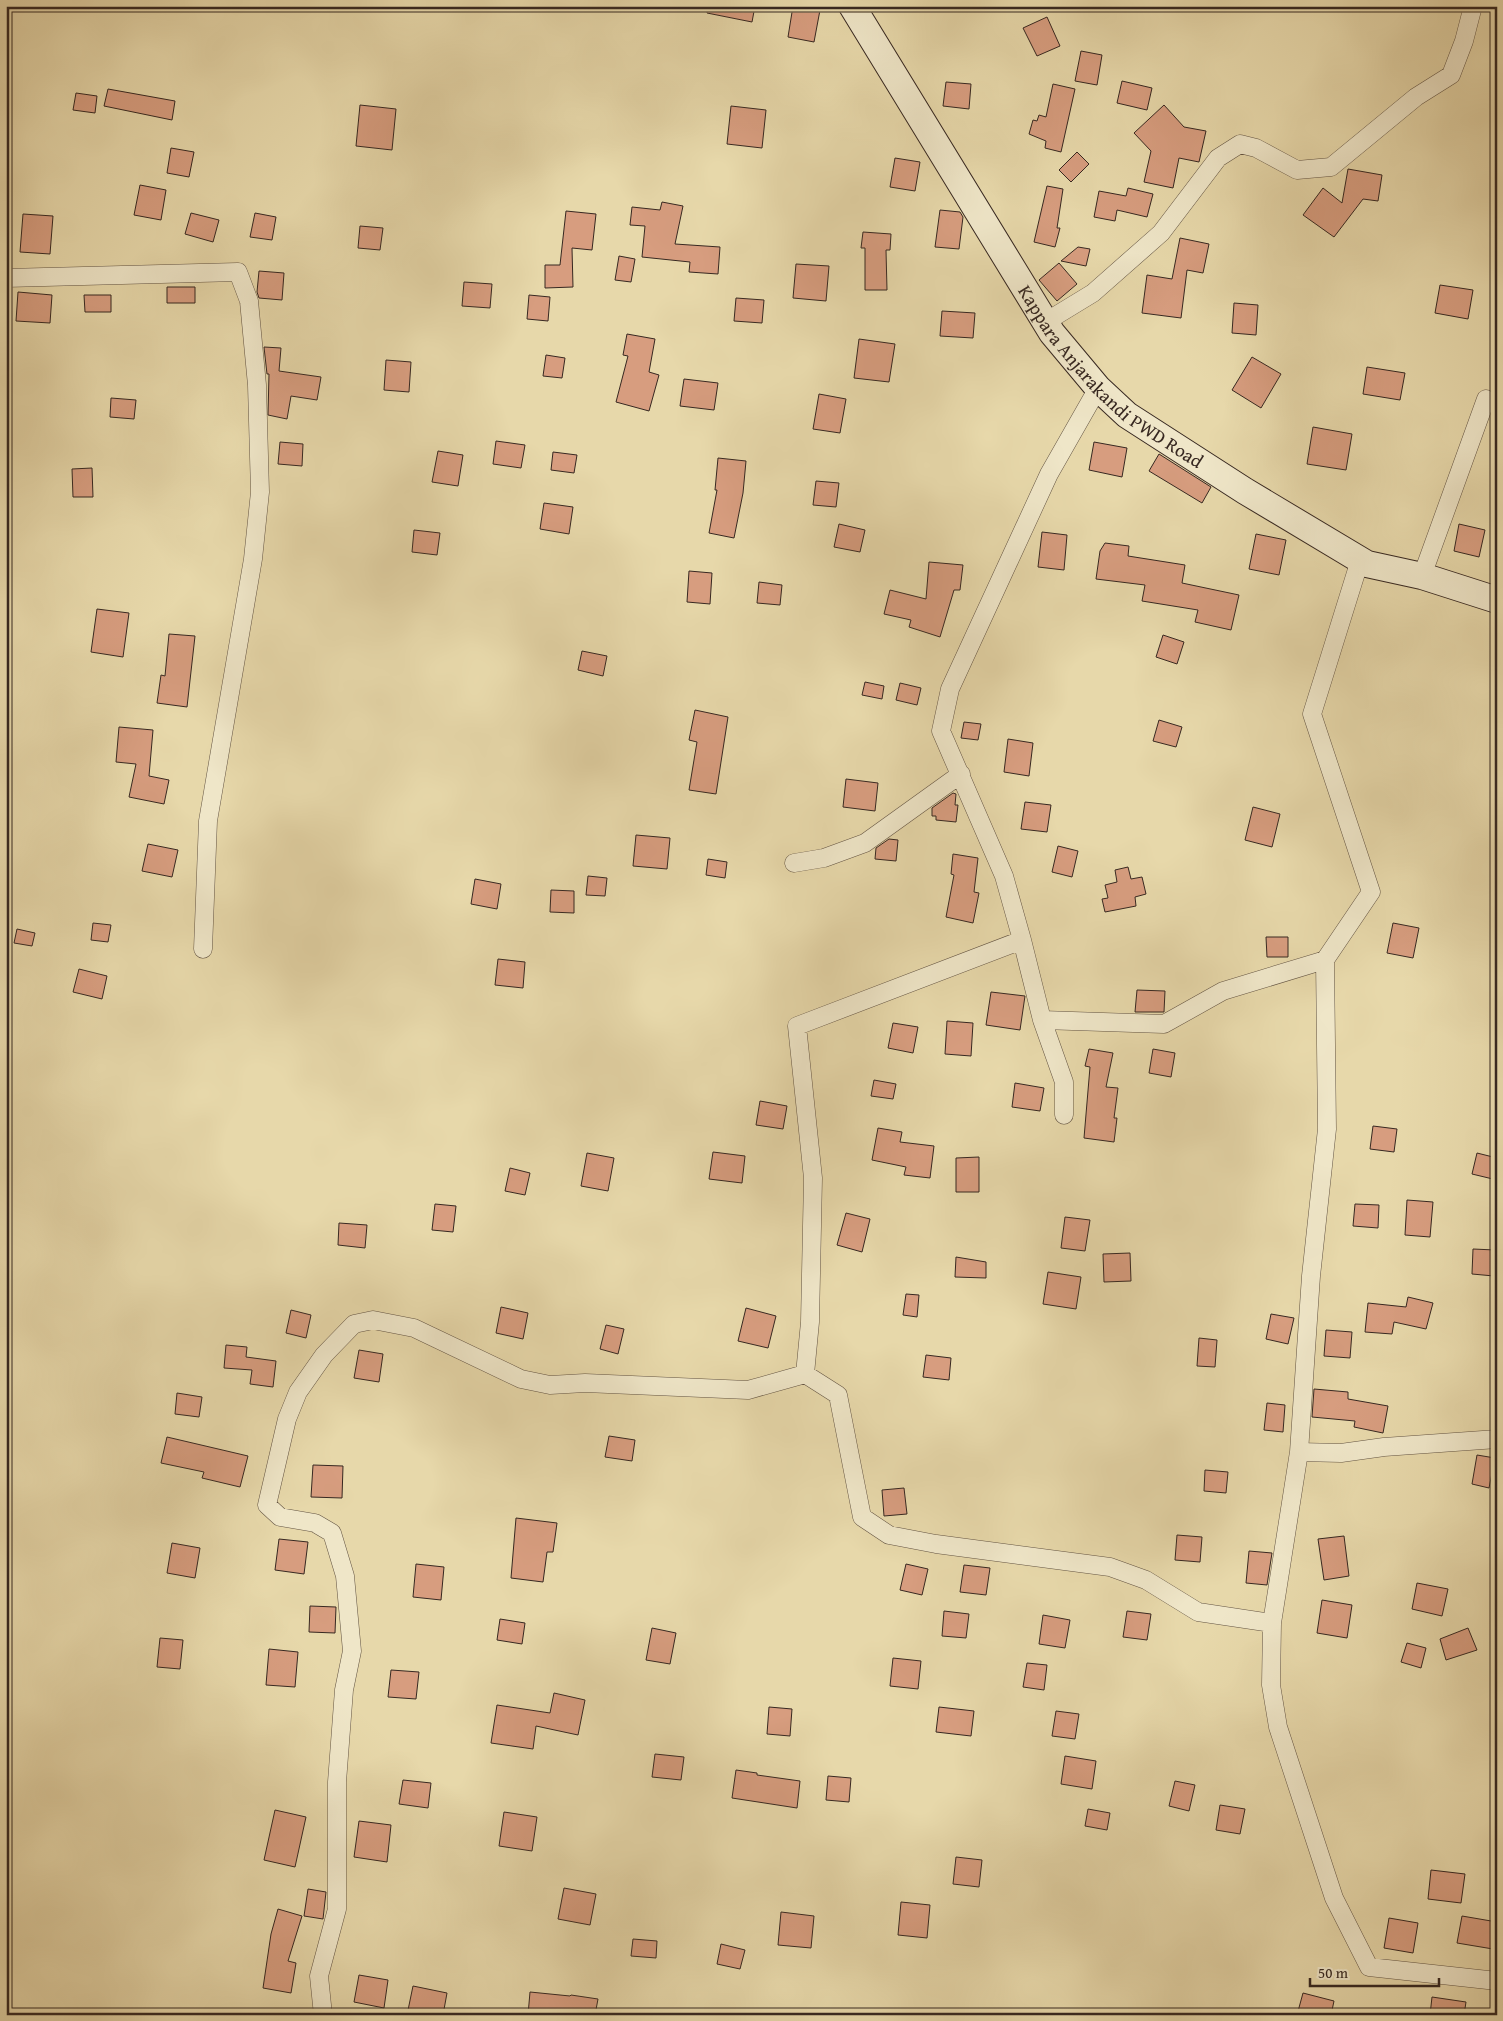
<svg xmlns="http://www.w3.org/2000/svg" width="1503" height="2021" font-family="'Gentium Book Plus',serif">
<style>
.building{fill:#d79d7f;stroke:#372821}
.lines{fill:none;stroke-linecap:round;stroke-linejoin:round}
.minor-casing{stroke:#635443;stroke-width:19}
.secondary-casing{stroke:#372821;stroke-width:28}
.minor{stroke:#efe6c8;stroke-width:18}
.secondary{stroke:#efe6c8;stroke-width:26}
.labels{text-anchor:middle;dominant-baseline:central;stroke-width:5;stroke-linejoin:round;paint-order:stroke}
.street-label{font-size:19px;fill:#372821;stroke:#efe6c8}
</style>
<rect width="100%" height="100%" fill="#e7d8aa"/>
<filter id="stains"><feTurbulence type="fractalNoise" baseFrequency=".004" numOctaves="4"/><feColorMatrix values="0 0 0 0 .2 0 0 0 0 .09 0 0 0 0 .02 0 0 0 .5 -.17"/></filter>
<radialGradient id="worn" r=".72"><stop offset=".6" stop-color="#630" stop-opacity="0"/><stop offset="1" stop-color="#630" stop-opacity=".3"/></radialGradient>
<path class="building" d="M708,6H755L752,22L707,13Z
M793,6L820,10L814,42L788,37Z
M1047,17L1060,46L1037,56L1023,28Z
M1081,51L1102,55L1097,85L1075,81Z
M1122,81L1152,88L1147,110L1117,103Z
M946,82L971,84L969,109L943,106Z
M1053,84L1075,89L1061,152L1045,148L1046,141L1029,134L1033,120L1037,121L1039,115L1046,117Z
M108,89L175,101L172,120L104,106Z
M76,93L97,96L95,113L73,110Z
M360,105L396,109L392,150L356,146Z
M1164,105L1184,127L1206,131L1199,162L1179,158L1173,188L1144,182L1151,151L1134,133Z
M731,106L766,110L762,148L727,144Z
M171,148L194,152L189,177L167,173Z
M1077,152L1089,164L1071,182L1059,170Z
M895,158L920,162L915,191L890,187Z
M1348,169L1382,175L1378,201L1363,199L1334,237L1303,215L1323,188L1342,203Z
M140,185L166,190L161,220L134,215Z
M1047,186L1063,189L1057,228H1060L1055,247L1034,242Z
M1128,188L1153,194L1147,217L1117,210L1115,221L1094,217L1099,191L1126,196Z
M662,202L683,206L675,244L720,247L718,274L689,272L690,262L642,257L645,226L630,225L632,207L660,210Z
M940,210L960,212L963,217L959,249L935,247Z
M566,211L596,214L592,250L572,248L573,287L545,288V265H560Z
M191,213L219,220L213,242L185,234Z
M255,213L276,217L272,240L250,237Z
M23,214L53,216L50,254L20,252Z
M360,226L383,228L380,250L358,248Z
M863,232L891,234L890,250H886L887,290H865V248H861Z
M1180,238L1209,244L1203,273L1187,270L1181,318L1142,313L1147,275L1172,279Z
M1078,247L1090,249L1086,266L1061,261Z
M619,256L635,259L631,282L615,280Z
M1059,263L1077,284L1057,301L1039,280Z
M796,264L829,266L826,301L793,298Z
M259,271L284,273L282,300L259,298L257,292Z
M464,282L492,284L490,308L462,306Z
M1440,285L1473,290L1468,319L1435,313Z
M167,287H195V303H167Z
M18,292L52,295L50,323L16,321Z
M84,295H111V312H85Z
M529,295L550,297L548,321L527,319Z
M736,298L764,300L762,323L734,321Z
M1234,303L1258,305L1256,335L1232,333Z
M942,311L975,313L973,338L940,336Z
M627,334L655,339L649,372L659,375L649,411L616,402L628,356L623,355Z
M859,339L895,344L889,382L854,378Z
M264,347L281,348L279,371L321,377L317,400L291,396L287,419L268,415L269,374H267Z
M546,355L565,358L562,378L543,376Z
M1252,357L1281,374L1261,408L1232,390Z
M386,360L411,362L409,392L384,390Z
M1367,367L1405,373L1400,400L1363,394Z
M684,379L718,383L714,410L680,406Z
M819,394L846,399L840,433L813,429Z
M111,398L136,400L134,419L110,417Z
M1313,427L1352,434L1346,470L1307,464Z
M496,441L525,445L521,468L493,464Z
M280,442L303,444L302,466L278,464Z
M1094,442L1127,448L1122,477L1089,470Z
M438,451L463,455L458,486L432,482Z
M553,452L577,455L574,473L551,470Z
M1159,454L1211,487L1202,503L1149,471Z
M718,458L746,461L743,493L734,538L709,533L717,490H715Z
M92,468L93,497H73L72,469Z
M816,481L839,483L836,507L813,505Z
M544,503L573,507L569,534L540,529Z
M839,524L865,530L860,552L834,547Z
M1459,524L1485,530L1479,557L1454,551Z
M414,530L440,533L437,555L412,552Z
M1042,532L1067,535L1064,570L1038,567Z
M1256,534L1286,540L1279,575L1249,569Z
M1105,543L1129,546L1128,556L1185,565L1182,583L1239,595L1231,630L1195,622L1198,610L1142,601L1145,585L1096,579L1100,551Z
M929,562L963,565L960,590H954L940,637L909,627L911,620L884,614L890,590L926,599Z
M689,571L712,573L710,604L687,602Z
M759,582L782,585L780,605L757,603Z
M97,609L129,613L123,657L91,652Z
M169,634L195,636L187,707L157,703L161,675L165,676Z
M1163,635L1184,642L1177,664L1156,657Z
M582,651L607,656L603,676L578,670Z
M865,682L884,686L882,699L862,695Z
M900,683L921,688L917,705L896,700Z
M695,710L728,717L716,794L689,790L697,742L689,740Z
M1159,720L1182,727L1176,747L1153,741Z
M964,722L981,724L978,740L961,738Z
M119,727L153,730L149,776L169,780L164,804L129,797L136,764L116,762Z
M1008,739L1033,743L1029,776L1004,772Z
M846,779L878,783L875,811L843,807Z
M953,793L956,794L955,805H958L956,822L936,820V816H932V808Z
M1025,802L1051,805L1047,832L1021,829Z
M1253,807L1280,814L1272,847L1245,840Z
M636,835L670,838L667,869L633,866Z
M889,839L898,840L896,861L875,859L876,848Z
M148,844L178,850L172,877L142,871Z
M1058,846L1078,851L1072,877L1052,872Z
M953,854L978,858L974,892L979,893L973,923L946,917L954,875L951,874Z
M708,859L727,862L725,878L706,875Z
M1128,867L1131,879L1142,877L1146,894L1135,897L1136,906L1105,912L1102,899L1108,898L1105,885L1117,882L1115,870Z
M588,876L607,878L605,896L586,895Z
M475,879L501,884L497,909L471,904Z
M551,890L574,891V913L550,912Z
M93,923L111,925L108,942L91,940Z
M1393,923L1419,928L1413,958L1387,953Z
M17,929L35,933L32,946L14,943Z
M1266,937H1288V957H1267Z
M498,959L525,962L523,988L495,985Z
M79,969L107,976L102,999L73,992Z
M1137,990L1165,991L1164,1012H1135Z
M991,992L1025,996L1020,1030L986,1025Z
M947,1021L973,1023L971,1056L945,1054Z
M893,1023L918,1027L913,1053L888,1048Z
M1089,1049L1113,1053L1106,1087L1118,1088L1114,1118H1117L1114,1142L1084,1138L1090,1067L1085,1066Z
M1153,1049L1175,1053L1171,1077L1149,1073Z
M874,1080L896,1084L893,1099L871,1096Z
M1015,1083L1044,1088L1040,1111L1012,1107Z
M760,1101L787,1106L783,1129L756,1125Z
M1373,1126L1397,1129L1394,1152L1370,1149Z
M878,1128L902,1132L900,1142L934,1146L930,1178L904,1175L906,1167L872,1160Z
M713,1152L745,1156L742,1183L709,1179Z
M587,1153L614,1158L608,1191L581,1186Z
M1477,1153L1497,1158V1180L1472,1174Z
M979,1157V1192H956V1158Z
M510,1168L530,1173L525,1195L505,1191Z
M1407,1200L1433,1202L1430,1237L1405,1235Z
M435,1204L456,1206L453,1232L432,1230Z
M1355,1204L1379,1205L1378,1228L1353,1226Z
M846,1213L870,1219L862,1252L837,1245Z
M1065,1217L1090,1220L1085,1251L1061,1248Z
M339,1223L367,1225L365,1248L338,1245Z
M1473,1249L1495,1250L1494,1276L1472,1274Z
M1130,1253L1131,1281L1104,1282L1103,1254Z
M956,1257L986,1262V1278L955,1277Z
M1048,1272L1081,1277L1076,1309L1043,1304Z
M906,1294L919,1295L917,1317L903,1315Z
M1408,1297L1433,1303L1426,1329L1394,1322L1392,1334L1365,1332L1368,1303L1406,1307Z
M501,1307L528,1313L523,1339L496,1333Z
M746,1308L776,1316L768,1348L738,1341Z
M291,1310L311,1315L306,1338L286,1333Z
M1271,1314L1294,1318L1288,1344L1266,1339Z
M606,1325L624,1329L618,1354L600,1349Z
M1326,1330L1352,1332L1350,1358L1324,1356Z
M1199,1338L1217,1340L1215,1367L1197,1366Z
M226,1345L247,1347L246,1357L276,1361L273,1387L250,1384L252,1370L224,1368Z
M359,1350L383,1354L379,1382L354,1378Z
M926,1355L951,1358L949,1380L923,1377Z
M1314,1389L1348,1392V1399L1388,1406L1383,1433L1354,1427L1355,1421L1312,1417Z
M177,1393L202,1397L199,1417L175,1414Z
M1267,1403L1285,1405L1283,1432L1264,1430Z
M609,1436L635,1440L632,1461L605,1457Z
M167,1437L248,1456L240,1487L202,1478L204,1472L161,1463Z
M1477,1455L1495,1458L1489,1488L1472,1484Z
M313,1465L343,1466L342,1498L311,1497Z
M1205,1470L1228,1472L1226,1493L1204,1491Z
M904,1488L907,1514L884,1516L882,1490Z
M516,1518L557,1523L553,1552H547L543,1582L511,1578Z
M1177,1535L1202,1537L1200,1562L1175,1560Z
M1344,1536L1349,1576L1324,1580L1318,1539Z
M279,1539L308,1542L304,1574L275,1570Z
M172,1543L200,1548L195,1578L167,1573Z
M1249,1551L1272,1553L1267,1585L1246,1583Z
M416,1564L444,1567L441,1600L413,1597Z
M906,1564L928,1569L922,1595L900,1590Z
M964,1565L990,1568L986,1595L960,1592Z
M1417,1583L1448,1589L1442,1616L1412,1609Z
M1322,1600L1352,1605L1347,1638L1317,1633Z
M310,1606L336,1607L335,1633L309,1632Z
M944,1611L969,1614L966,1638L942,1636Z
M1127,1611L1151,1614L1147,1640L1123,1637Z
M1043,1615L1070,1620L1065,1648L1039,1644Z
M500,1619L525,1623L522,1644L497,1640Z
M652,1628L676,1633L670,1664L646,1660Z
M1468,1628L1477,1650L1446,1660L1440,1639Z
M160,1638L183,1640L180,1669L157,1667Z
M1407,1643L1426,1648L1421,1668L1401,1662Z
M269,1649L298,1652L295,1687L266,1685Z
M893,1658L921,1661L918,1689L890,1686Z
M1027,1663L1047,1665L1044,1690L1023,1687Z
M391,1670L419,1672L416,1699L388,1697Z
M554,1693L585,1700L578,1735L536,1726L533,1749L491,1743L497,1705L550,1713Z
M769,1707L792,1709L790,1736L767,1734Z
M939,1707L974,1711L971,1736L936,1732Z
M1056,1711L1079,1714L1075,1739L1052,1736Z
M655,1754L684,1757L681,1780L652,1777Z
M1065,1756L1096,1761L1092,1789L1061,1784Z
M736,1770L757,1773V1775L800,1781L797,1808L732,1798Z
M828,1776L851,1778L849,1802L826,1800Z
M403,1780L431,1783L428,1808L399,1804Z
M1175,1781L1195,1785L1189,1811L1169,1806Z
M1220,1805L1245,1809L1240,1834L1216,1830Z
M1088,1809L1110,1813L1107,1830L1085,1826Z
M275,1810L306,1817L295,1867L264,1860Z
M504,1812L537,1817L532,1851L499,1846Z
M359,1821L391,1825L387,1862L354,1857Z
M956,1857L982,1860L979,1887L953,1884Z
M1431,1870L1465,1874L1461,1903L1428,1899Z
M564,1888L596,1894L590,1925L558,1919Z
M308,1889L326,1892L323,1919L304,1916Z
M901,1902L930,1905L927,1938L898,1935Z
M278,1909L302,1916L288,1961L296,1963L291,1993L263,1988L271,1934Z
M781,1912L814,1916L811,1948L778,1945Z
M1462,1916L1497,1922L1493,1949L1457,1943Z
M1389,1918L1418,1923L1413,1953L1384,1948Z
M633,1939L657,1941L656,1958L631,1956Z
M721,1944L745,1950L740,1969L717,1964Z
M359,1975L388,1980L384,2008L354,2002Z
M413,1986L447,1993L443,2015H407Z
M530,1992L570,1996L571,1995L598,1999L595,2015H528Z
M1303,1993L1334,2001L1331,2015H1297Z
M1432,1997L1466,2002L1464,2015H1430Z"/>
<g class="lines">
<g class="minor-casing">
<path id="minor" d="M6,278L238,272L249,301L257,385L260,492L253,559L208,821L203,949
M1047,324L1052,318L1093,293L1161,233L1218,158L1240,144L1256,148L1297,170L1331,167L1416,97L1451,75L1464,41L1473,6
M1360,560L1312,714L1371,892L1325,960L1223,991L1164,1024L1042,1020L1022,940L797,1026L813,1178L810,1322L805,1374L838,1395L862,1517L889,1535L936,1544L1110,1567L1146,1580L1198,1612L1272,1623L1271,1685L1278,1727L1334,1898L1369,1967L1497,1981
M1422,576L1486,399
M794,863L824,858L865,843L961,774
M1022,940L1004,876L941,731L950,689L1049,474L1098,388
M1042,1020L1064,1082V1115
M1299,1452L1341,1453L1384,1447L1497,1439
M1272,1623L1299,1452L1311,1276L1327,1129L1325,960
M323,2015L319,1976L337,1909V1782L344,1690L352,1651L345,1576L332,1533L315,1523L280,1517L267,1505L287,1419L298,1392L324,1355L354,1324L373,1320L414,1328L521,1379L550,1385L585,1383L748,1390L805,1374"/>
</g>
<g class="secondary-casing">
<g id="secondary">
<path id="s1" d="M852,6L1052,333L1098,388L1127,415L1245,491L1367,564L1422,576L1497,600"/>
</g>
</g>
<use href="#minor" class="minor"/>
<use href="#secondary" class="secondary"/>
</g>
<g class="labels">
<g class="street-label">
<text stroke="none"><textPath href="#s1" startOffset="456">Kappara Anjarakandi PWD Road</textPath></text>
</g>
</g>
<rect width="1503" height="2021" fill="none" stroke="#e7d8aa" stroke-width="25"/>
<rect x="8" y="8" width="1488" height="2006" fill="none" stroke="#372821" stroke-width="2.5"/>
<rect x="12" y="12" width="1478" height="1996" fill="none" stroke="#372821"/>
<path d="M1310 1978v8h129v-8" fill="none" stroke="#372821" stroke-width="2.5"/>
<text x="1318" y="1978" font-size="15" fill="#372821" stroke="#efe6c8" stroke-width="4" paint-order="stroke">50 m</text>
<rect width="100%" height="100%" filter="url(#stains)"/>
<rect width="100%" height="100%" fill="url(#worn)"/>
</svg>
